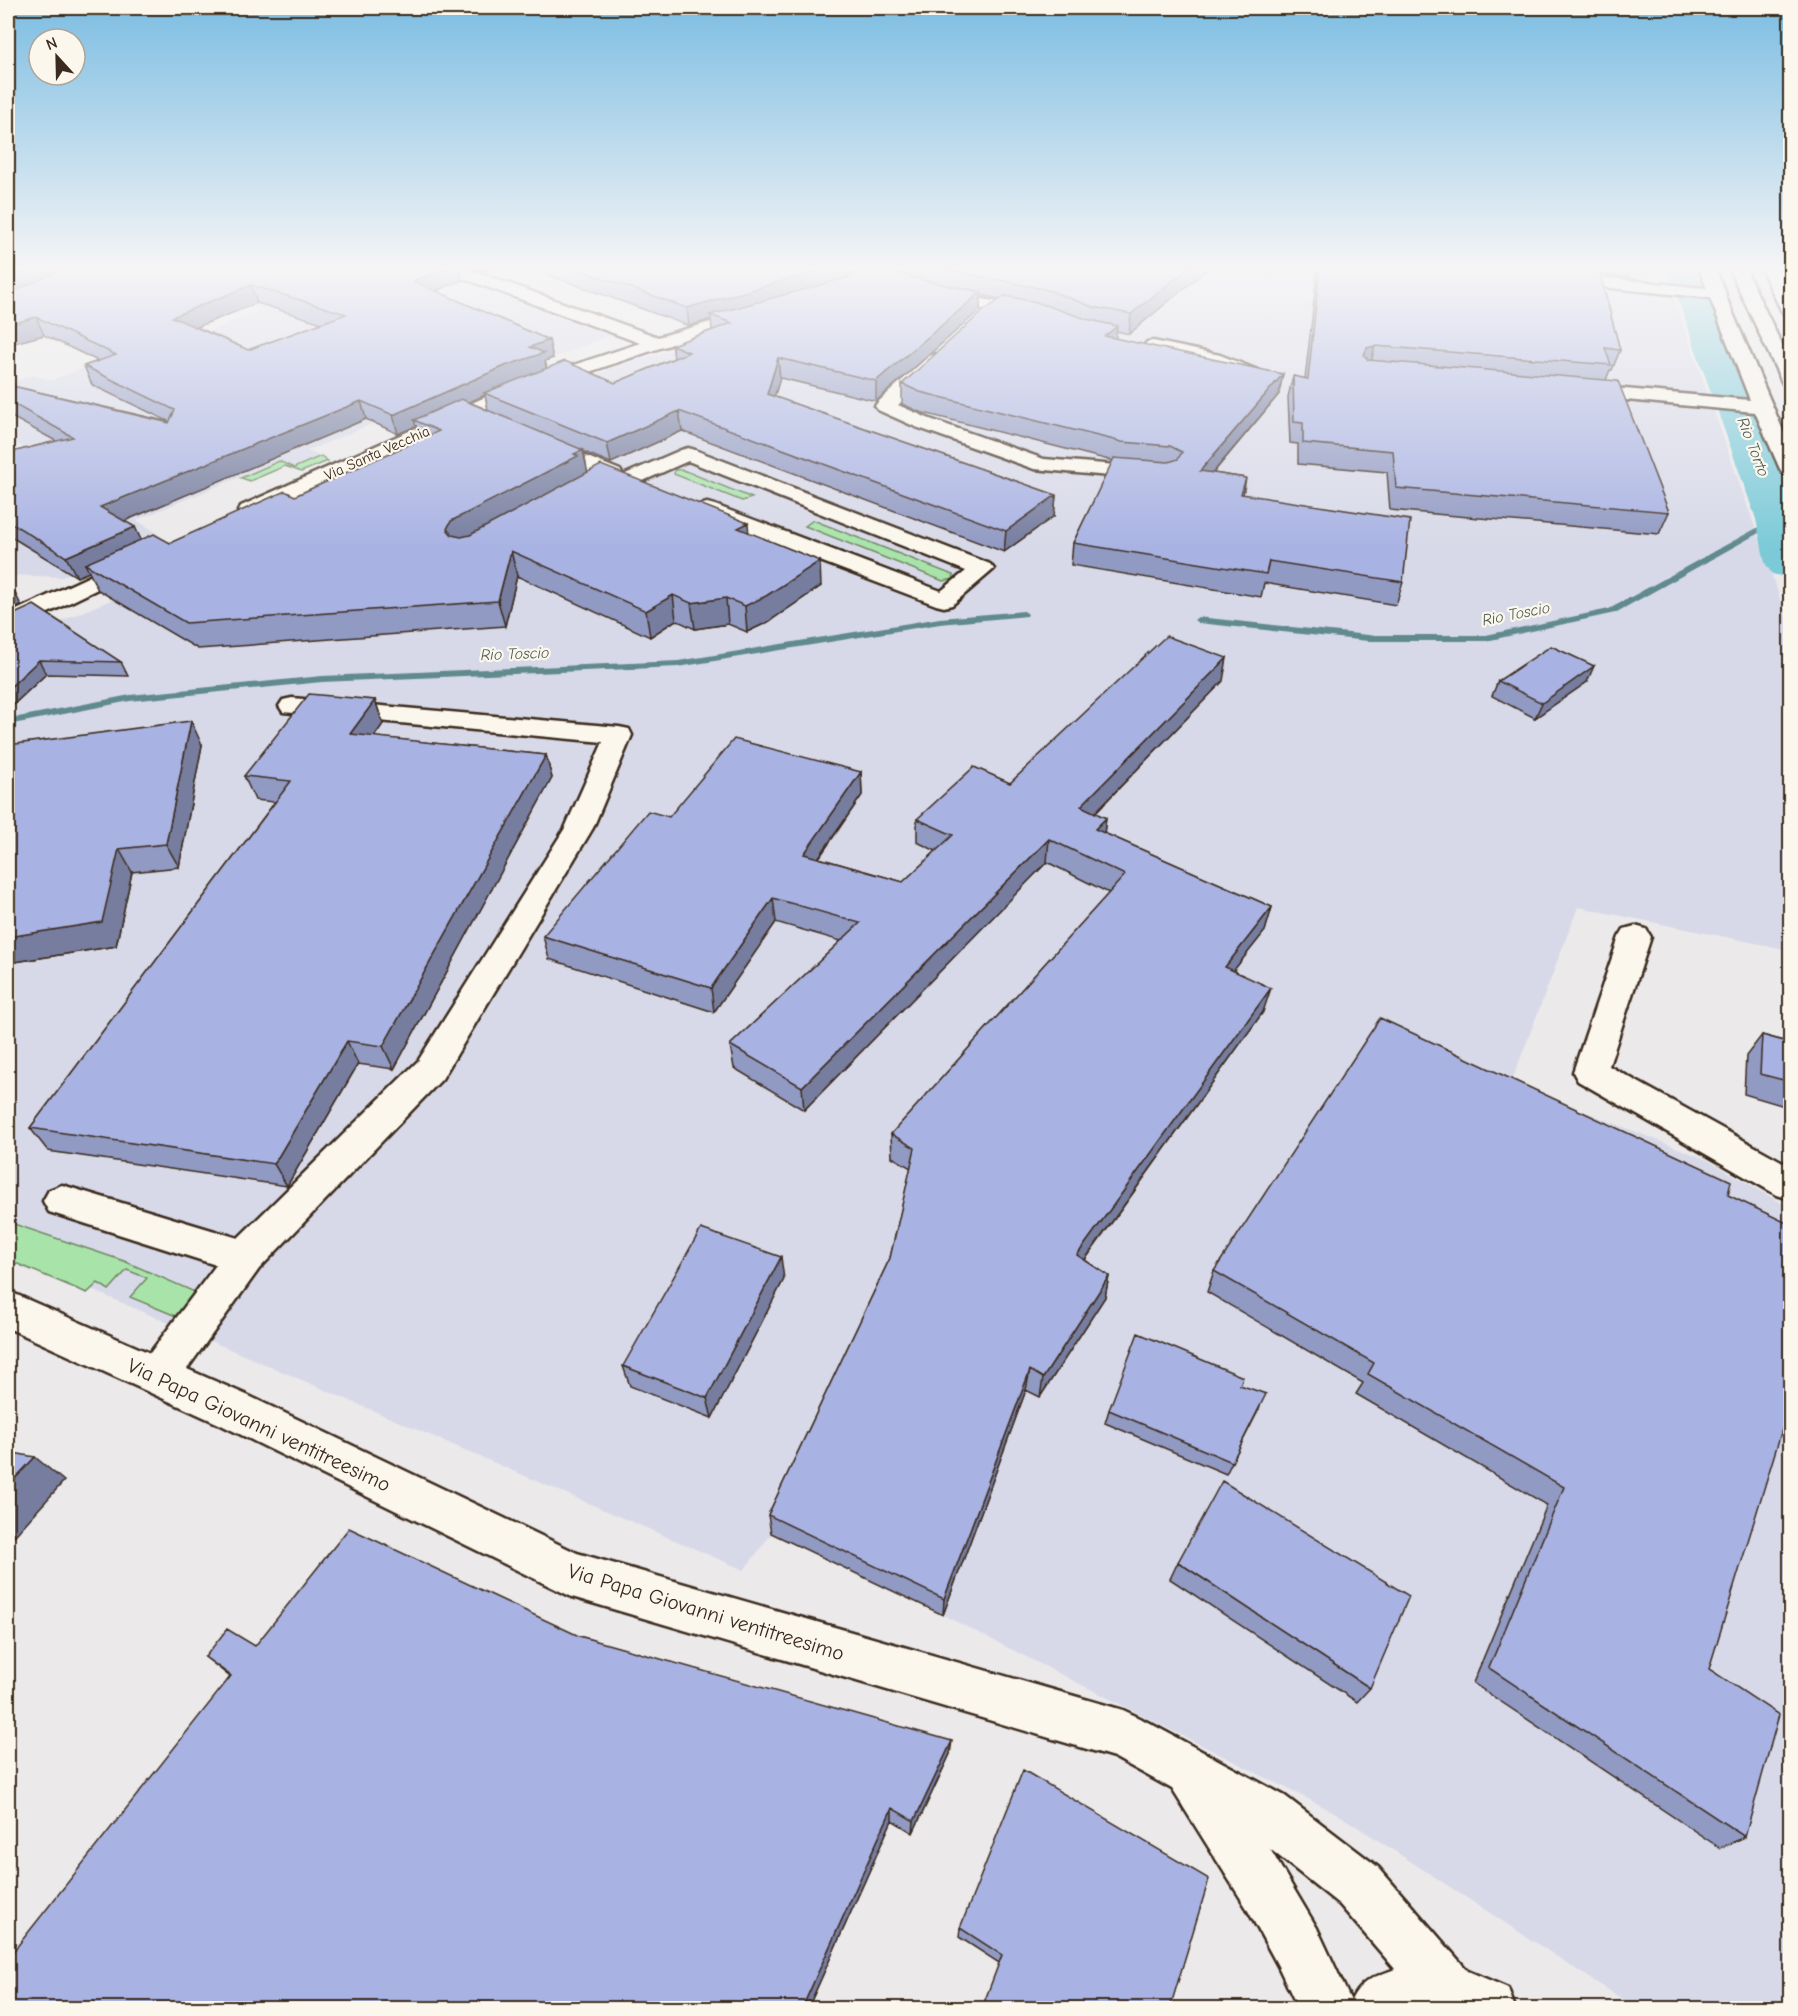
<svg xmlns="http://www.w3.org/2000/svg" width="1798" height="2016" font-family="'Comic Neue',sans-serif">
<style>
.built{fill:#d7d9e8}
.green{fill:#a8e4aa;stroke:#728764;stroke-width:1.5}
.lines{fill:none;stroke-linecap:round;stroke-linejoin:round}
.stream{fill:#618a8e;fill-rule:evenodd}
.river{fill:#7bcad8;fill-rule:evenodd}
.minor-casing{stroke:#3b2a1e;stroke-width:5}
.major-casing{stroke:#3b2a1e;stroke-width:5}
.minor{fill:#fbf7ec;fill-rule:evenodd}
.major{fill:#fbf7ec;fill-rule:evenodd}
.wall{fill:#919ac3;stroke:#3b2a1e;stroke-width:1.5;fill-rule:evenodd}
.shaded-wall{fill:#767d9f;stroke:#3b2a1e;stroke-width:1.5}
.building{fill:#a9b3e3;stroke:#3b2a1e;stroke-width:1.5;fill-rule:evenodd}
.labels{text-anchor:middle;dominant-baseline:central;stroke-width:4.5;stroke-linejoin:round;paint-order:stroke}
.far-street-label{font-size:15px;fill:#3b2a1e;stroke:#fbf7ec}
.far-water-label{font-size:16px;font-style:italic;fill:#4e5a56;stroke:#fbf7ec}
.near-street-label{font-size:21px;fill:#3b2a1e;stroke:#fbf7ec}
</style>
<rect width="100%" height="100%" fill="#ebe9ea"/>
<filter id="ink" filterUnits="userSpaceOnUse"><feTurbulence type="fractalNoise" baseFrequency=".0167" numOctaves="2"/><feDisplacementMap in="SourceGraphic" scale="12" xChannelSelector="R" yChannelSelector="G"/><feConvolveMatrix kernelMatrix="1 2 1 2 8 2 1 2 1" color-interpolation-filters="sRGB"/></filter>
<g filter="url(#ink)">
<path class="built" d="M427,266L615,333L548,360L547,367L446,409L422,403L307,451L321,456L294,468L279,461L136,520L159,534L62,577L8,575V508L84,488L8,438V383L33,375L51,380L134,350L151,356L261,309L202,289Z
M933,266H1663L1790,627V950L1578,907L1511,1083L1708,1160L1790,1208V2008H1636L1336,1813L943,1615L772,1533L744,1570L8,1254V643L123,595L617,365L864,295Z"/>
<path class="green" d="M321,456L328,461L301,472L285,466L250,481L241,478L279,461L294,468Z
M675,470H683L752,498L742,501L674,474Z
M813,520L953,575L954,579L943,581L805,526Z
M8,1222L124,1261L197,1293L176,1316L130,1297L147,1278L127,1270L109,1290L98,1283L87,1293L8,1260Z"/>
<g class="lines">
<path class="stream" d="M1777,517L1784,519L1615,613L1486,641H1368L1198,623L1194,620L1198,617L1368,635H1486L1609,609Z
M1024,611L1028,614L1027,616L940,624L678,667L322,682L130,701L8,725V719L130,695L322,676L678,661L940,618Z"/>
<path class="river" d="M1666,266H1702L1790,485V578L1772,574L1765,563L1756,519Z"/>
<g class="minor-casing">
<path id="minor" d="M436,266H460L658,337L753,310L759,311L762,315L759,319L663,347L524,394L257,516L249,518L241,516L238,511L241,506L510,386L640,343L438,269Z
M880,266H902L900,269L852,292H840L838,288L840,284Z
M1558,273L1723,290L1790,447V475L1783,473L1780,469L1755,412L1572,395L1569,391L1572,387L1579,385L1750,400L1710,298L1552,282L1550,278L1552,274Z
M937,290L1034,309L1040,310L1043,314L1040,318L1034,319L931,299L928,295L931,291Z
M1153,341L1220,355L1263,372L1265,376L1263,380L1256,382L1208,363L1147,350L1144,346L1147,342Z
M936,354L943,356L945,360L943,364L898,405L930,419L1044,459L1152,468L1159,470L1163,474L1159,478L1152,480L1034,469L916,427L878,410L875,406L878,402L929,356Z
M543,439L620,470L623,475L681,450L688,448L695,450L990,564L994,569L952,605L944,607L936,605L699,515L696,510L699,505L707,503L715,505L941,591L966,571L688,461L636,484L629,486L622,484L619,479C607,486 597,494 583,491L580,486L583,481L596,475L536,449L533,445L536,441Z
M133,556L141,558L145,563L141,568L17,628L8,630V614Z
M292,698L619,727L629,729L632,735L593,828L442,1079L259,1269L187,1369L249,1396L577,1553L1123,1710L1140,1718L1285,1796L1378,1867L1468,1971L1508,1988L1515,2008H1298L1278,1966L1246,1907L1172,1789L1114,1757L572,1597L219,1424L8,1328V1291L150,1353L216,1265L49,1212L43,1201L49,1190L62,1185L238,1238L418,1061L565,828L603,742L283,712L279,706L283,700ZM1270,1849L1340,1905L1395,1969C1375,1977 1360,1980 1351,2001L1317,1928Z
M1635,926L1646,929L1651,937L1609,1066L1790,1166V1199L1777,1195L1578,1081L1573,1072L1619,937L1624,929Z"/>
</g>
<g class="major-casing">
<path id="major" d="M1698,266H1714L1726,294L1723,298H1711Z
M1728,266H1744L1790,362V386L1783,384L1781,380Z
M1760,266H1776L1790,294V315L1784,314L1781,310Z"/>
</g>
<use href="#minor" class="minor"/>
<use href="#major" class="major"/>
</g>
<path class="wall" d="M8,266L462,280L436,291L553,358L545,361L547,368L615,383L674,358L672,345L712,330L711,319L689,326L524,266H874L893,272V266H1211L1129,334L1116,331L1115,338L1279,394L1213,473L1246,478L1243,495L1403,582L1396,605L1264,583L1261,597L1071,565L1073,543L1113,461L920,412L902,404V384L1000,299L981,295L980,310L876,401L780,378L774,397L1056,495L1054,516L1004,552L682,431L611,463L584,452L587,472L749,533L821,586L768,622L747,632L728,624L695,629L676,620L650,637L517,576L505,626L198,649L98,590L89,572L77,577L8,535V453L56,441L8,415V385L170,422L92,385L84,366L98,361L44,335L10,344L8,343ZM257,303L322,323L248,350L197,327ZM485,395L488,410L469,402ZM366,419L398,434L416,426L419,440L295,496L170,543L141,540L135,527L124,521Z
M467,266H498L483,272Z
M1318,266H1633L1629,277L1600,274L1620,350L1612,370H1610L1606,380L1669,512L1659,534L1390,510L1387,472L1298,464V444L1290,443L1288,397L1293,376L1305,379Z
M8,617L121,662L128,676L46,674L13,705H8Z
M1223,681L1095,813L1106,818L1104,833L1272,907L1265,931L1233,971L1263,1012L1085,1260L1109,1276L1105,1297L1040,1397L1026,1390L943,1615L771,1533L768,1515L890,1258L911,1168L892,1157L891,1134L1109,893L1047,862L804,1110L734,1068L730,1045L841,941L776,922L714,1012L549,959L543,936L669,817L861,772L862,795L819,858L903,882L936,851L917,842V819L1010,783Z
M1498,681L1587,682L1535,718L1492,696Z
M375,700L383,724L374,737L546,755L552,778L394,1069L358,1064L287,1186L48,1151L30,1128L275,802L255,800L244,776Z
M202,745L179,867L132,872L116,946L8,963Z
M1762,1035L1791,1043V1112L1788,1111V1107L1744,1094L1746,1056Z
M1728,1195L1709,1669L1745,1837L1720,1848L1473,1683L1547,1505L1356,1394L1363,1383L1207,1292L1214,1271Z
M784,1279L712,1418L630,1386L623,1366Z
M1240,1385L1260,1407L1226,1474L1105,1423L1109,1410Z
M1178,1562L1370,1688L1357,1702L1170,1579Z
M579,1636L950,1754L913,1833L892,1820L808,2008H8L230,1677L205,1657L255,1646Z
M1209,1879L999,1963L959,1937L960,1928Z"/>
<path class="shaded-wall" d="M35,266H77L8,301V280Z
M451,266H459L462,280L417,298L413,281Z
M482,266H498L483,272Z
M835,266H874L833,284L710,315L711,319L689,326L687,308Z
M1191,266H1211L1129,334L1131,314Z
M251,285L257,303L179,334L172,317Z
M981,292L980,310L876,401V381Z
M36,317L44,335L10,344L8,339V325Z
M1117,326L1115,346L1105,336Z
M549,340L553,358L545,361L547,371L484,393L485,395L422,423L414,420L416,426L398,434L393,415L505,366L530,347Z
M1375,346L1370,366L1364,355L1367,348Z
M778,358L780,378L769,414L767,394Z
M1283,374L1279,394L1196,493L1200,471Z
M361,401L366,419L110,527L100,507Z
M679,411L682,431L611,463L607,443Z
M583,450L588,474L458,546L447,529L451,521L574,454Z
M1056,495L1054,516L1004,552L1006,531Z
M748,523L750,548L738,528Z
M135,527L144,547L85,564L89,572L77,577L66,557Z
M511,551L517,576L505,626L498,601Z
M820,561L821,586L768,622L747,632L745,606Z
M14,591L21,605L8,613V595Z
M673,595L676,620L650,637L646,611Z
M726,598L728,624L695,629L691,603Z
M1227,658L1223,681L1078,830L1081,806Z
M39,660L46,674L13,705L8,695V689Z
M1594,666L1587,682L1535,718L1542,703Z
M375,700L383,724L359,758L350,734Z
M191,721L202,745L179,867L166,844Z
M546,755L552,778L394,1069L383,1046Z
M861,772L862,795L805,877L804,854Z
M1106,818L1103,841L1095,829Z
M1049,839L1047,862L804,1110L802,1087Z
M119,849L132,872L116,946L8,963V937Z
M773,898L776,922L714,1012L711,988Z
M1272,907L1265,931L1218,990L1225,967Z
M1271,988L1263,1012L1073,1276L1077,1255Z
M347,1041L358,1064L287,1186L274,1164Z
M781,1257L784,1279L712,1418L707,1398Z
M1109,1276L1105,1297L1040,1397L1043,1378Z
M1030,1370L1026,1390L943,1615L944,1599Z
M35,1457L64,1481L8,1543V1486Z
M952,1741L950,1754L913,1833L914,1821Z
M892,1808V1820L808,2008H802Z"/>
<path class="building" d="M8,266H35L8,280Z
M69,266H451L413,281L549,340L530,347L544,353L505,366L393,415L361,401L100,507L135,527L66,557L8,521V453L73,437L8,401V385L169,423L175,410L84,366L116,355L36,317L8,325V294ZM251,285L346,314L248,350L172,317Z
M568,266H835L687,308Z
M873,266L926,281L981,292L876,381L778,358L767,394L1056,495L1006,531L679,411L607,443L484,393L565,361L615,383L689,352L672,345L732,323L710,315L846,278Z
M930,266H1191L1131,314L1093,307L1048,290Z
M1320,266H1563L1599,271L1620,350L1605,348L1611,365L1375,346L1367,348L1364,355L1368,360L1618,381L1669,512L1396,488L1393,451L1303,443V423L1294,422L1293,376L1308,379Z
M1005,296L1036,302L1086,319L1117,326L1105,336L1283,374L1200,471L1246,478L1241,494L1410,520L1403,582L1269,561L1266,574L1073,543L1114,458L1169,462L1178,459L1182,452L1170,446L1122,442L920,392L902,384L983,311Z
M461,399L583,450L574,454L578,456L451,521L447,529L452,535L461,537L470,535L601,465L748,523L738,528L820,561L766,596L745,606L726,598L691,603L673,595L646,611L511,551L498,601L186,623L85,564L154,534L170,543L285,491L295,496L439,431L414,420Z
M8,587L14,591L8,595Z
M34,605L121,662L39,660L8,689V617L10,616Z
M1166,636L1227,658L1081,806L1106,818L1095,829L1272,907L1225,967L1271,988L1077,1255L1109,1276L1043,1378L1030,1370L944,1599L768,1515L890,1258L915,1148L891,1134L1125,875L1049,839L802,1087L730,1045L860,923L773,898L711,988L543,936L648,811L669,817L734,739L861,772L804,854L903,882L953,835L917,819L974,767L1010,783Z
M1551,646L1594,666L1542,703L1498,681Z
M309,694L375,700L350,734L546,755L383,1046L347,1041L274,1164L30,1128L291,781L244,776Z
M191,721L166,844L119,849L102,922L8,937V745Z
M1380,1018L1731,1181L1728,1195L1791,1225V1400L1709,1669L1779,1715L1745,1837L1489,1668L1564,1487L1368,1374L1374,1363L1214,1271Z
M1762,1035L1791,1043V1082L1760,1074Z
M701,1229L781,1257L707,1398L623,1366Z
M1138,1333L1243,1377L1240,1385L1266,1394L1232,1462L1109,1410Z
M8,1452L35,1457L8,1486Z
M1222,1481L1409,1596L1370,1688L1178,1562Z
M349,1528L579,1636L952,1741L914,1821L892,1808L802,2008H8V1958L231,1676L205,1657L227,1629L255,1646Z
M1023,1770L1209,1879L1170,2008H982L1002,1955L960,1928Z"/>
</g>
<linearGradient id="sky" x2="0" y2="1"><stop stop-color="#7cbde2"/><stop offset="0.49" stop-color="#f6f5f6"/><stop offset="1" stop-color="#f6f5f6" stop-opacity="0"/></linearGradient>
<rect width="1798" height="548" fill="url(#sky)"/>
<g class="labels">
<g class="far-street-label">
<text transform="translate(377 453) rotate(-24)">Via Santa Vecchia</text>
</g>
<g class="far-water-label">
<text transform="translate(1753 447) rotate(69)">Rio Torto</text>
<text transform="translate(1516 614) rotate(-11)">Rio Toscio</text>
<text transform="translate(515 654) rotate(-2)">Rio Toscio</text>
</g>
<g class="near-street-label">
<text transform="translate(259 1425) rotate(25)">Via Papa Giovanni ventitreesimo</text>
<text transform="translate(706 1612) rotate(17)">Via Papa Giovanni ventitreesimo</text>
</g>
</g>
<rect width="1798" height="2016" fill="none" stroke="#fbf7ec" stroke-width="30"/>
<rect x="15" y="15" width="1768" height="1986" fill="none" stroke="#3b2a1e" stroke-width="2" filter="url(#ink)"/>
<g transform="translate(57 57) rotate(338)"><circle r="28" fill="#fbf7ec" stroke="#aea59a" stroke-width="1.5"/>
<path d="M0-4.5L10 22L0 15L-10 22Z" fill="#3b2a1e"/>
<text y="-9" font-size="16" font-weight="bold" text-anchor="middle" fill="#3b2a1e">N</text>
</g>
</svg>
